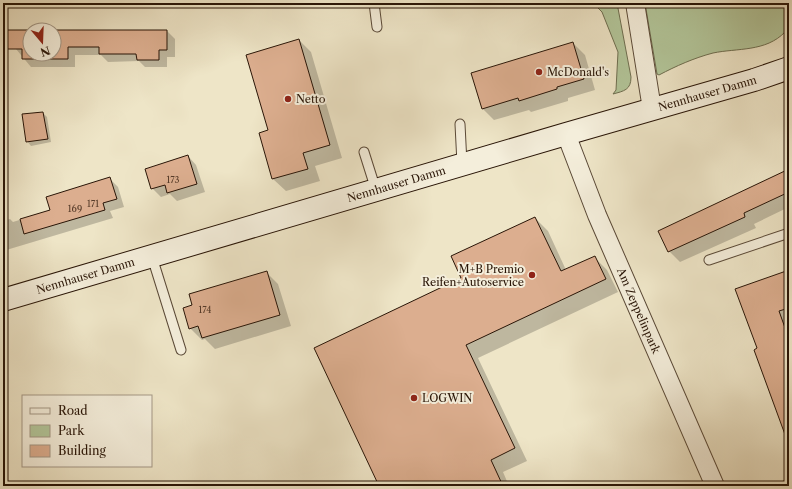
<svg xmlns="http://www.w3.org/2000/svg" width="792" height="489" font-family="'Libre Caslon Text',serif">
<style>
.green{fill:#b3c69a;stroke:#6e6e50}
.shadow{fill:#0003}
.building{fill:#dcae8f;stroke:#291507}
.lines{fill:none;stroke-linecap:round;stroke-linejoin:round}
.lane-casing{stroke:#5a4937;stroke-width:11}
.street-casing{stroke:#5a4937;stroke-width:20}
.secondary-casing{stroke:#291507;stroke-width:24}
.lane{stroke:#f4eedb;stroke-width:9}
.street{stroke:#f4eedb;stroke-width:18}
.secondary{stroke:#f4eedb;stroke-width:22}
.poi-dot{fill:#8f2418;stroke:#f4eedb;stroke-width:1.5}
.labels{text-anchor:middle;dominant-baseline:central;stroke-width:4;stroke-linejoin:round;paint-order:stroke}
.number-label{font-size:9px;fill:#563b29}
.poi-label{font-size:11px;fill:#291507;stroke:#f4eedb;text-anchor:start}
.street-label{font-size:11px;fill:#291507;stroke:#f4eedb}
</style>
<rect width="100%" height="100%" fill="#eee5c7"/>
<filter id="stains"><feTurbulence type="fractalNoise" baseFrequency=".005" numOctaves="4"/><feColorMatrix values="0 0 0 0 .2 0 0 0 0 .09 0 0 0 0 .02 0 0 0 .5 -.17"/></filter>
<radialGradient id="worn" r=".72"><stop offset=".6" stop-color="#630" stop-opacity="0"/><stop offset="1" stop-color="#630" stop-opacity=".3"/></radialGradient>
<path class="green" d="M385,3H617L631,77C631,90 624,91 613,94L616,90L618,52L602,12L597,7H385Z
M645,3H789C789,12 792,26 785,32C766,52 737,48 713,53C694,58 676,66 659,75L657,74Z"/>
<path class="shadow" d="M30,31V54H54V31H167L175,39V57H167V67H145L139,61L108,62L101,55H75V67H31L16,49Z
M299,40L311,52L342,158L315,166L320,181L286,191L273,179Z
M573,43L585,55L595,90L568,98V101L531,112L529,110L494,120L482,108Z
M43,113L47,117L51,142L31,146L27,141Z
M188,156L196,165L205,192L177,201L170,194L161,197L152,188Z
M789,170V207L754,224L756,228L680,262L669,251Z
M110,179L118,187L124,207L110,211L113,218L3,251V221L10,219L13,222L51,210Z
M535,218L548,231L566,270L594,257L607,270L618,292L478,358L527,461L503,472L509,486H380L462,279Z
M789,271V442L755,350L758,349Z
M266,272L278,284L291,326L215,349L205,339L202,340L190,328L193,306Z"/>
<path class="building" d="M3,30H30V54H54V30H37H167V50H159V60H137L136,54H99V47H68V59H22V49H3Z
M299,39L330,145L303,153L308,169L272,179L259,133L268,130L246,55Z
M573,42L584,79L557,87V89L519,101L518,98L482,109L471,73Z
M43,112L48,139L26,142L22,114Z
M188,155L197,184L167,193L165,185L151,189L145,169Z
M789,169V192L744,213L745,217L668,252L658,231Z
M110,177L117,199L103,203L105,210L24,234L20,219L50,210L46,197Z
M535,217L561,271L595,256L606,279L466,345L515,448L491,460L503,486H379L314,348L461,278L451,256Z
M789,270V308L779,311L789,339V440H787L754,350L757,348L735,289Z
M267,271L280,315L202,338L198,326L189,329L183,308L192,305L189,294Z"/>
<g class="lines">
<g class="lane-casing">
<path id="lane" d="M374,3L377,27
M460,124L462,164
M364,152L376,190
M152,257L181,350
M709,260L789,233
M785,486L789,484"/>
</g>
<g class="street-casing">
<g id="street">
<path d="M635,3L652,109"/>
<path id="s1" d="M566,134L597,215L715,486"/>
</g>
</g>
<g class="secondary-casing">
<g id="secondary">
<path id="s2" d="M3,300L566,134L754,80L789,68"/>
</g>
</g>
<use href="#lane" class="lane"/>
<use href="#street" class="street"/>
<use href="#secondary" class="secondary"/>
</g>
<g class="poi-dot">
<circle cx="539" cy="72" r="4"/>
<circle cx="288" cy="99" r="4"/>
<circle cx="532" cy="275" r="4"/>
<circle cx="414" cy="398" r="4"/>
</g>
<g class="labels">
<g class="number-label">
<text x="173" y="179">173</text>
<text x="93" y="203">171</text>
<text x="75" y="208">169</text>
<text x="205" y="309">174</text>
</g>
<g class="poi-label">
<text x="547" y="72">McDonald's</text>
<text x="296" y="99">Netto</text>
<text x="524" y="269" text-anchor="end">M+B Premio<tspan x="524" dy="13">Reifen+Autoservice</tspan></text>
<text x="422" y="398">LOGWIN</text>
</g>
<g class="street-label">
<text stroke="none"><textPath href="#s2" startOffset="734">Nennhauser Damm</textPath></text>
<text stroke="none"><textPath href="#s2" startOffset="410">Nennhauser Damm</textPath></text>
<text stroke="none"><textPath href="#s2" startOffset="86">Nennhauser Damm</textPath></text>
<text stroke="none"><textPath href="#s1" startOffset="191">Am Zeppelinpark</textPath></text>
</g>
</g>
<rect width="792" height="489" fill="none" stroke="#eee5c7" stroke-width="16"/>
<rect x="4" y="4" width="784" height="481" fill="none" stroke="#291507" stroke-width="2"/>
<rect x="8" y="8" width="776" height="473" fill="none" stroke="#291507"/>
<rect x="22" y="395" width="130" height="72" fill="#f4eedb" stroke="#a39786"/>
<rect x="30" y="408" width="20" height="6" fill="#f4eedb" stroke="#a39786"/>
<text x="58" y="415" font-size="12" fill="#291507">Road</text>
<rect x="30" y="425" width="20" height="12" fill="#b3c69a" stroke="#a39786"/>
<text x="58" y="435" font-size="12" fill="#291507">Park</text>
<rect x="30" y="445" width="20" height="12" fill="#dcae8f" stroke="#a39786"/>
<text x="58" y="455" font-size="12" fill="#291507">Building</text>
<g transform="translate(42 42) rotate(161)"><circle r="19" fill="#f4eedb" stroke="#a39786"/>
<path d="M0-3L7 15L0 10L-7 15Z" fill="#8f2418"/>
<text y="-6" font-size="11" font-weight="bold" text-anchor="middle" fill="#291507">N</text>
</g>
<rect width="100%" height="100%" filter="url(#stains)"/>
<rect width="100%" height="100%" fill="url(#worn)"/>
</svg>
